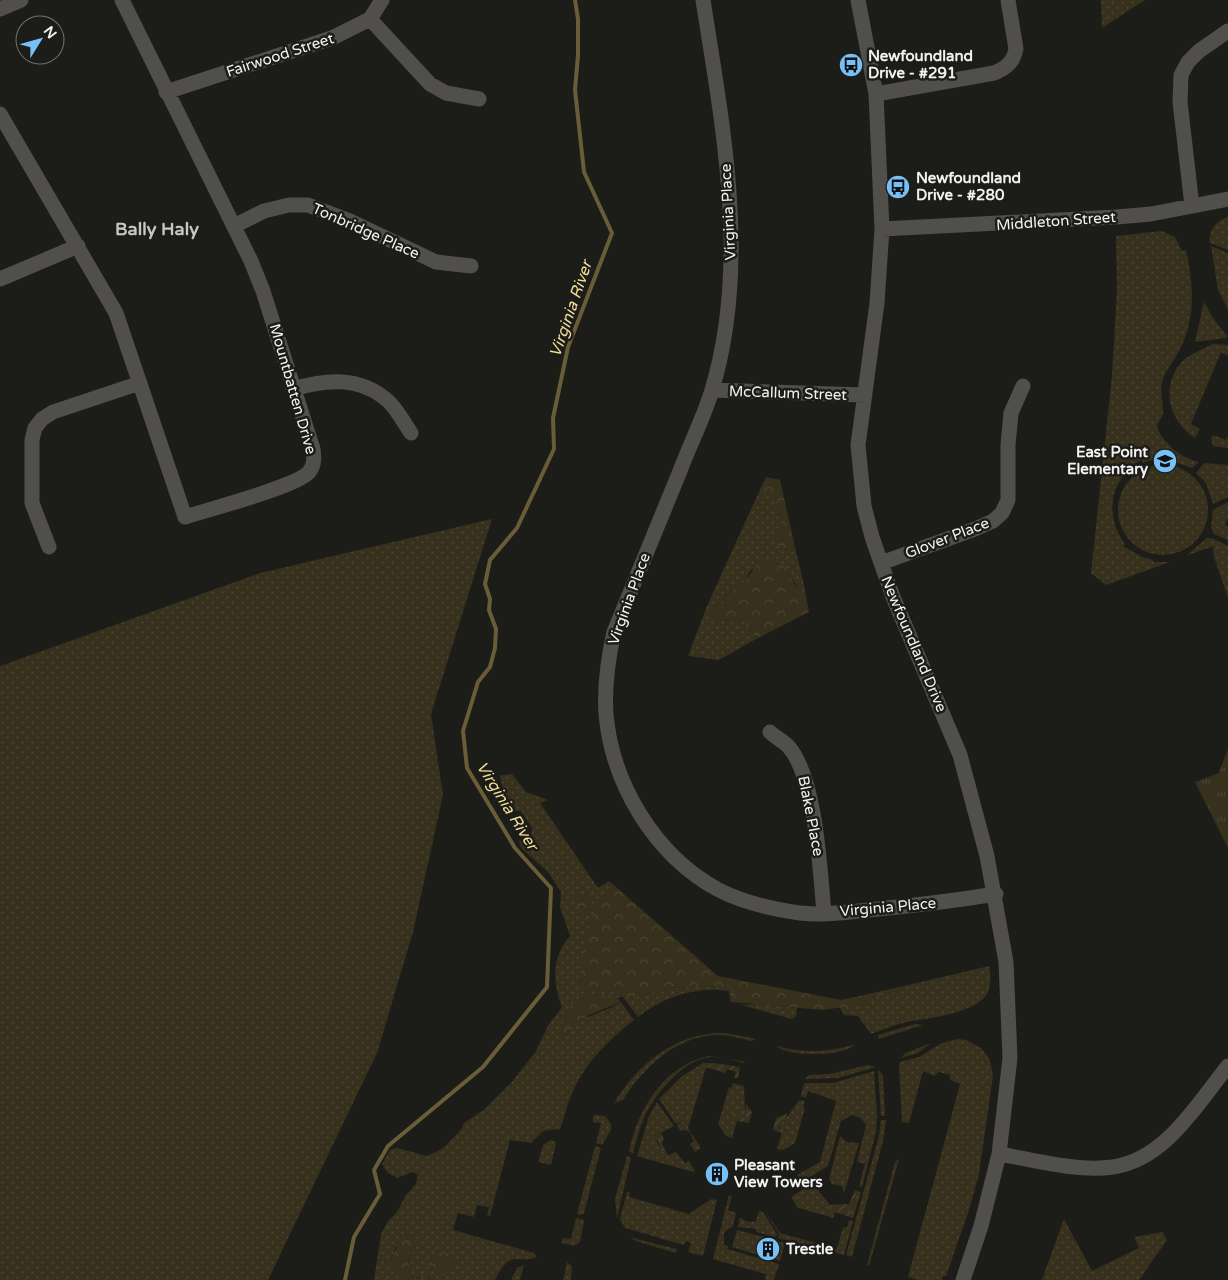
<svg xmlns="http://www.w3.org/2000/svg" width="1228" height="1280" font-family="'Varela Round',sans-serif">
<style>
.grass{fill:url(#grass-dots)}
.forest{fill:url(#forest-crowns)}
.park{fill:url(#park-tufts)}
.garden{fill:url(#garden-furrows)}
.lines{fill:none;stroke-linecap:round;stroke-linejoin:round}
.stream{stroke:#695d37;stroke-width:4}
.minor{stroke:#504f4c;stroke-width:15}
.labels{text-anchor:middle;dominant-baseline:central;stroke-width:5;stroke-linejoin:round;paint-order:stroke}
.street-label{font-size:15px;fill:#f2f2f0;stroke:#1c1c19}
.poi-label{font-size:15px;font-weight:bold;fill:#f2f2f0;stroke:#1c1c19;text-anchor:start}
.water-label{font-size:16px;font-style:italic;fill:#f2dd9a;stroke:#1c1c19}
.quarter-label{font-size:18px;font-weight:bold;fill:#c7c6c2;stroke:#1c1c19}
</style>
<defs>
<pattern id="grass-dots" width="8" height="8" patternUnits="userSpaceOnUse" patternTransform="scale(1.25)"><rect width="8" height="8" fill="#37301c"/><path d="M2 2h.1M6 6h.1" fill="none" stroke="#4b4432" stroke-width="1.8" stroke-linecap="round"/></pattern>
<pattern id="forest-crowns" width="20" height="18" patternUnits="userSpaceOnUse" patternTransform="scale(1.25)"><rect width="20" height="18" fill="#37301c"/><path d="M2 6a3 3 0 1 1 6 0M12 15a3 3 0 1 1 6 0" fill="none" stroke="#4b4432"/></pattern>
<pattern id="park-tufts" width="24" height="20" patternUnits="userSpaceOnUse" patternTransform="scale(1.25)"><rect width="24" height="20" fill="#37301c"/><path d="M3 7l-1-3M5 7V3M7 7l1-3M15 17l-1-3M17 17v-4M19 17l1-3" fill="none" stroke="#4b4432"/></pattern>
<pattern id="garden-furrows" width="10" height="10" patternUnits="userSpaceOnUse" patternTransform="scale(1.25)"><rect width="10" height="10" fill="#37301c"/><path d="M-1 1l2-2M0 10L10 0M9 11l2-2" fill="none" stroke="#4b4432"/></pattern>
</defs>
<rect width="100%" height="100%" fill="#1c1c19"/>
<path class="grass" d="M1101,0H1145L1102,28Z
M1228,217V250L1210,243C1208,230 1216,221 1228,217Z
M1162,231L1175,237L1182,251L1186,250C1193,282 1196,314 1182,345C1177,357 1168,366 1163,379C1159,391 1163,401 1163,413C1162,418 1158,422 1157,427C1164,444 1181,458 1199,462L1192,468C1175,463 1161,455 1143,463L1141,460L1133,465V467C1107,486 1107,520 1125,544L1123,546L1142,557L1153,560V562H1170L1106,585L1091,573L1112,376L1117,289L1116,236Z
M1211,246L1228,253V309L1218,290Z
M1204,302L1213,318L1227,336L1226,338L1195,342Z
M1213,344L1228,345V356L1221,352L1191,424L1200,429L1195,438C1170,422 1160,389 1180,364C1188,354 1202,350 1213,344Z
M1213,435L1226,440L1228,437V448L1213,446L1211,439Z
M1204,463L1228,465V497L1213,504L1206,483L1196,473Z
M1118 510a45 45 0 1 1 90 0a45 45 0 1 1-90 0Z
M769,492L785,526V549L795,547L804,585L798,588L788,572L751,570L744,582L736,586L710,614L717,620L742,618L756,639L719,660L688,656L707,606L758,494Z
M1228,502V517L1225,525L1228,527V540L1214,534L1211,527L1213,510Z
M492,519L431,714L443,795L413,932L377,1053L268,1280H0V666L260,573Z
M1207,538L1214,539L1228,546V598L1214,557L1213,546L1186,556Z
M512,774L526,792L548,800L540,803L598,888L609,881L616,887L603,897L581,982L592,991H610L630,998L669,988L716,986L729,991C695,986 664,997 638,1017L622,996L618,998C592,991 577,994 565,1018L568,1033C586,1012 601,1015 621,1002L634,1020C609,1040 586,1062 573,1091C567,1103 565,1116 560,1129L543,1131L531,1143L510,1140L490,1216L487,1215L489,1207L477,1205L474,1217L458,1213L453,1230L534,1253L537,1257C517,1265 512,1247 495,1280H430L429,1277H412L408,1260L416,1245L396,1247L391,1259L397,1280H374L381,1234L388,1221L397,1212L406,1195L416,1184L418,1175L413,1172L397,1178L388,1173L382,1164L390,1150L397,1148L427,1156L442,1149L461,1130L464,1123L485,1109L511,1083L536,1051L549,1024L562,1007C552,982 552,956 570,936L560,907L561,892L548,872L521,848L519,841L531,839L532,828L521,811H516C507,800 502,790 500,775Z
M989,966C991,977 992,991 983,999C968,1013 932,1018 912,1021C898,1023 885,1029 871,1034L858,1016L844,1015L839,1006L864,1004L871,998L897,991L904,986Z
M757,1004L797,1008L796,1016L792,1019L741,1005Z
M915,1024L923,1025L879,1039L878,1035Z
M726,1033L756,1039L752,1041C741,1039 729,1035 718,1035C677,1035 643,1068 623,1100L614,1103C638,1063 678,1031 726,1033Z
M957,1039L966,1040L981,1048L990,1060L993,1076L979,1174L968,1213L946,1276H943L942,1280H918L908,1277L960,1084L950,1080V1075L939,1072L934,1076L923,1071L909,1123L902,1122L899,1067L900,1062L919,1057L942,1043Z
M931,1043L918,1053L901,1058L905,1053Z
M855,1044C845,1057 788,1057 776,1046C802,1053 830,1053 855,1044Z
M709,1056L742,1061L746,1063C735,1061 723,1057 712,1057C685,1058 658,1091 646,1113C640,1125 637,1140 633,1153L629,1152C637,1110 664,1065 709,1056Z
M703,1063H714L706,1068L688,1128L701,1148L695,1152L690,1144L694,1142L690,1132L685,1130L680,1131L677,1125L685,1120L676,1124L659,1099L681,1077Z
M868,1065L876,1067L838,1078L805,1079L809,1075L830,1074Z
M878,1070L883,1075L885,1116H881Z
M874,1071L877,1114L876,1132L862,1187L859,1186L865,1164L857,1162L866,1125L861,1118L852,1115L841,1121L828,1166L802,1182L797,1175L820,1162L836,1101L808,1091L806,1098L801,1096L804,1083H833Z
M733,1083L744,1086L745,1108L748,1115L743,1119L734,1113V1117L737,1121L732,1138L726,1136L718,1124L729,1087L731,1088Z
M799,1100L805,1101L803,1107L805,1108L795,1143L783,1150L777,1149L782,1133L788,1130L781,1129L778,1124L785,1120Z
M657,1102L674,1126L654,1136L661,1150L668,1155L676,1152L685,1163L689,1161L695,1171L693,1172L637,1156L649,1116Z
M596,1115L605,1116L611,1124V1130L602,1145L596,1143L601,1123L593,1122V1116Z
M881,1120H886L883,1141L852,1257L846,1255L879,1136Z
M840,1136L847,1142L859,1143L844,1193L842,1186L832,1184L829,1179Z
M550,1140L555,1141L556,1144L551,1165L538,1162L543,1145Z
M595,1146L601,1148L584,1213L581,1215L577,1214Z
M627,1156L631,1158L617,1218L615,1199Z
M899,1159L869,1266L867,1265L895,1162Z
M811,1181L830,1205L827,1216L798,1208L791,1197L805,1188L803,1185Z
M857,1191L861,1192L853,1218L850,1217Z
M627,1192H630L629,1197L689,1214L711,1199L717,1200L703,1256L688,1252L691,1243L686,1241L684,1245L666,1240L668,1235L645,1228L643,1233L625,1228L620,1219Z
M729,1195L732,1196L728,1210L736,1213L732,1228H729L724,1233V1245L728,1246L727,1249L779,1264L774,1280H765L766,1274L713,1259Z
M764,1210L780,1233L837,1249L843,1227L847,1228L849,1220L853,1221L844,1255L778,1238L779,1234Z
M759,1211L763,1212L777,1234L776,1237L756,1232V1229L738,1227L740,1217C745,1222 750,1223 756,1221Z
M576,1218L584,1220L580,1242L574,1246L562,1243V1238L571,1239Z
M1064,1219L1092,1271L1139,1248L1134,1237L1162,1232L1167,1240L1139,1280H1042Z
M737,1230L764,1237L759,1255L732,1247Z
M629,1237L677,1249L676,1253L636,1241Z
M773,1240L785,1243L780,1261L768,1257Z
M567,1262L572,1266L571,1280H563Z
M524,1265L520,1280H511L517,1268Z"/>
<path class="forest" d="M766,477L780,480L795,547L785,549L775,543L776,532L785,526L769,493L758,494Z
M777,560L788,572L797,588L804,585L809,612L756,639L742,618L717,620L710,614L736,586L744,582L760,561Z
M616,887L718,976L841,1000L904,986L897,991L871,998L864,1004L823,1010L731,1002L729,991L716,986L669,988L630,998L609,991L582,992C579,970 587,913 603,896C606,893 612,890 616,887Z
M576,892L597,896L581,919L575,895Z
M590,995C600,995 614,993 621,1002L589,1015L562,1037L558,1033L571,1005L574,1002Z
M412,1234L416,1245L408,1260L412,1277L419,1278L425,1273L430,1280H397L391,1259L402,1237Z
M438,1252L450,1253L454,1263L450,1265L448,1274L438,1275L429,1267V1257Z"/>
<path class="park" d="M1228,748V848L1195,782L1219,773Z"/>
<path class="garden" d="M714,1063L740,1067L738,1078H734L736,1072L727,1069L725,1073L706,1067Z
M746,1104L752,1112L749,1123L737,1121L732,1115L734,1113L740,1117L746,1118Z
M787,1114V1119L780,1122L778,1127L788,1132L782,1133L773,1130L776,1118Z
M661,1133L664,1139L662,1144L668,1155L661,1150L658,1141L653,1139L654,1136Z
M855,1190L857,1191L850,1217L835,1212L833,1218L827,1216L830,1205L849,1204Z
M645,1228L668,1235L666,1240L643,1233Z"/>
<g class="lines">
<path class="stream" d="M345,1280L354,1237L380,1194L374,1170L388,1146L483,1067L547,987L551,888L515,848L467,768L463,731L478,682L490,667L495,648L496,629L489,610L490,599L485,584L490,560L517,528L554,449L553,418L568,347L612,233L584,172L575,90L578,55V19L575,0"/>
<path class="minor" d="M703,0C723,128 750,263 712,390C704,417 690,444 680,471C658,524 636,578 614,632C608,659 604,686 606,714C612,784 655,855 717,889C743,903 772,909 800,913C822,916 846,912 868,910C911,906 953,901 996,894
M858,0L876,94L882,229L877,303L858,445L864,506L872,537L893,597L960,755L987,856L1006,962L1010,1058L999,1154L981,1226L963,1280
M0,9L21,0
M370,19L430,84L446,93L479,99
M166,92L332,38L370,19L382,0
M876,94L994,73C1006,68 1013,63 1016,49L1008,0
M0,114L116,313L185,517C207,510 298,486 309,472C315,465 314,457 313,449L263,291L251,261L122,0
M1192,206L1180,102L1181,75L1188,62L1199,51L1228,31
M234,226L264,211L289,205H308L350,221L436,262L471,266
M882,229L1117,217L1151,214L1228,199
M0,279L78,246
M293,389C326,379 360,376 388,401C397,409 404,423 411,433
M712,390L864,395
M49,547L32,503V440L35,428L42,419L53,412L140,383
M881,563L975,529L993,521L1002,513L1008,500V445L1011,413L1023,386
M770,732C775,737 783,741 788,746C816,777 820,871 824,913
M999,1154C1035,1160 1076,1172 1113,1167C1165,1160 1197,1104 1228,1066"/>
</g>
<defs>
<g id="bus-disc" transform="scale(1.25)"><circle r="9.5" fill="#76c0f7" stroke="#1c1c19"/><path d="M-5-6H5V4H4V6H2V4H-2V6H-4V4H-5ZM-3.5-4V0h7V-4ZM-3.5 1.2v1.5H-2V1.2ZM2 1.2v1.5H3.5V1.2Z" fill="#111"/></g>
<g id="school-disc" transform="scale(1.25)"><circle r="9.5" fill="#76c0f7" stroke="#1c1c19"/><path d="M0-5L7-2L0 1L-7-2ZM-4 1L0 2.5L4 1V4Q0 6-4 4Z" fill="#111"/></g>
<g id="building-disc" transform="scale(1.25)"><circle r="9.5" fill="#76c0f7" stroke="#1c1c19"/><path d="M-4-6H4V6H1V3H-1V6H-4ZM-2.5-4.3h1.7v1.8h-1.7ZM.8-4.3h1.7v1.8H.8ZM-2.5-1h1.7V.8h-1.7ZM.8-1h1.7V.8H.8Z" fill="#111"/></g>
</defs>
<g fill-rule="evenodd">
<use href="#bus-disc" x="851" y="65"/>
<use href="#bus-disc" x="898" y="187"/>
<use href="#school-disc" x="1165" y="461"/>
<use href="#building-disc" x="717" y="1174"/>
<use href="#building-disc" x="768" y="1249"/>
</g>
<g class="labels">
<g class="street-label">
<text transform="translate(280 55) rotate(-18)">Fairwood Street</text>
<text transform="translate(728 212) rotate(-93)">Virginia Place</text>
<text transform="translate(1056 221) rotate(-4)">Middleton Street</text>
<text transform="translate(366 231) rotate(24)">Tonbridge Place</text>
<text transform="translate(293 389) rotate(74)">Mountbatten Drive</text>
<text transform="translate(788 393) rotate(2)">McCallum Street</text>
<text transform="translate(947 538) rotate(-21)">Glover Place</text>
<text transform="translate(629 599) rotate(-70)">Virginia Place</text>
<text transform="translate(914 644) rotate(67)">Newfoundland Drive</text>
<text transform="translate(811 816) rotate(79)">Blake Place</text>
<text transform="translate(888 907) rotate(-5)">Virginia Place</text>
</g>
<g class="poi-label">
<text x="868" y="56">Newfoundland<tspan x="868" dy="17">Drive - #291</tspan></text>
<text x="916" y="178">Newfoundland<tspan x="916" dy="17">Drive - #280</tspan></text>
<text x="1148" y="452" text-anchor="end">East Point<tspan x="1148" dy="17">Elementary</tspan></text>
<text x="734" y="1165">Pleasant<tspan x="734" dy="17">View Towers</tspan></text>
<text x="786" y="1249">Trestle</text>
</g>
<g class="water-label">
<text transform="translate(571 309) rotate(-71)">Virginia River</text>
<text transform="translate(507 806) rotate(58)">Virginia River</text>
</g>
<g class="quarter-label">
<text x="157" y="229">Bally Haly</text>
</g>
</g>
<g transform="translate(40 40) rotate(53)"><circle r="24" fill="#1c1c19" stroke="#72726f"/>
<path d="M0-4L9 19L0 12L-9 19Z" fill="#76c0f7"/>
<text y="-8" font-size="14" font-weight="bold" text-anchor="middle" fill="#f2f2f0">N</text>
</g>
</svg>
